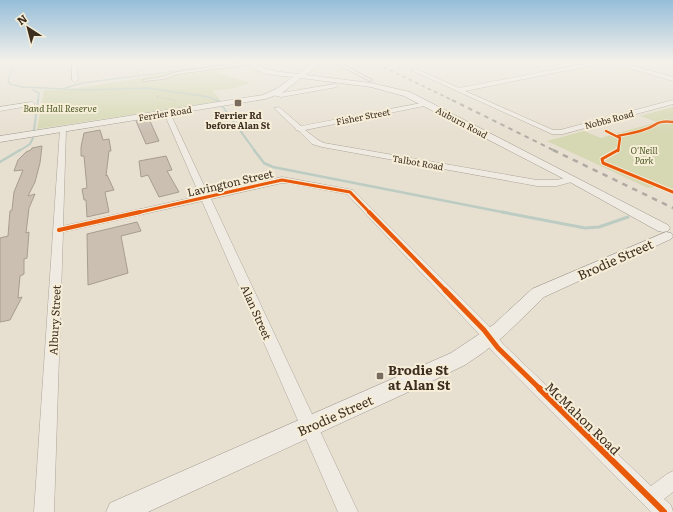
<svg xmlns="http://www.w3.org/2000/svg" width="673" height="512" font-family="Literata,serif">
<style>
.green{fill:#d6d7b3}
.lines{fill:none;stroke-linecap:round;stroke-linejoin:round}
.stream-far3{stroke:#bcccc2;stroke-width:1.5}
.stream-far2{stroke:#bcccc2;stroke-width:2}
.stream-far1{stroke:#bcccc2;stroke-width:2.5}
.stream{stroke:#bcccc2;stroke-width:3}
.building{fill:#cbbfb2;stroke:#a89c90}
.lane-casing{stroke:#ada599;stroke-width:1.5}
.street-casing{stroke:#ada599;stroke-width:1}
.secondary-casing{stroke:#9c958a;stroke-width:1}
.path{stroke:#c8c2b9;stroke-width:1;stroke-dasharray:1.5 1;stroke-linecap:butt}
.lane{fill:#efebe3;fill-rule:evenodd}
.street{fill:#efebe3;fill-rule:evenodd}
.secondary{fill:#efebe3;fill-rule:evenodd}
.rail-far2{stroke:#afaaa2;stroke-width:1.5;stroke-dasharray:3.5 3.5;stroke-linecap:butt}
.rail-far1{stroke:#afaaa2;stroke-width:2;stroke-dasharray:4.5 4.5;stroke-linecap:butt}
.rail{stroke:#afaaa2;stroke-width:2.5;stroke-dasharray:5.5 5.5;stroke-linecap:butt}
.cycleway-far4-casing{stroke:#f7eed8;stroke-width:4}
.cycleway-far3-casing{stroke:#f7eed8;stroke-width:5}
.cycleway-far2-casing{stroke:#f7eed8;stroke-width:6}
.cycleway-far1-casing{stroke:#f7eed8;stroke-width:8}
.cycleway-casing{stroke:#f7eed8;stroke-width:8}
.cycleway-far4{stroke:#e8590c;stroke-width:2.5}
.cycleway-far3{stroke:#e8590c;stroke-width:3}
.cycleway-far2{stroke:#e8590c;stroke-width:4}
.cycleway-far1{stroke:#e8590c;stroke-width:5}
.cycleway{stroke:#e8590c;stroke-width:6}
.poi-dot{fill:#786c5e;stroke:#f7eed8;stroke-width:1.5}
.labels{text-anchor:middle;dominant-baseline:central;stroke-width:4;stroke-linejoin:round;paint-order:stroke}
.far-park-label{font-size:9px;font-style:italic;fill:#4d5a26;stroke:#f7eed8}
.far-street-label{font-size:9px;fill:#3d2e20;stroke:#f7eed8}
.far-poi-label{font-size:9px;font-weight:bold;fill:#3d2e20;stroke:#f7eed8}
.street-label{font-size:11px;fill:#3d2e20;stroke:#f7eed8}
.near-street-label{font-size:13px;fill:#3d2e20;stroke:#f7eed8}
.near-poi-label{font-size:13px;font-weight:bold;fill:#3d2e20;stroke:#f7eed8;text-anchor:start}
</style>
<rect width="100%" height="100%" fill="#e7e0d1"/>
<path class="green" d="M241,62L245,66L216,72L251,83L235,88L213,91L221,101L37,129L44,90H66Z
M673,107V193L657,187L648,188L547,141L584,131L601,138L657,122L640,116Z"/>
<g class="lines">
<path class="stream-far3" d="M15,61L8,81L10,84L22,87
M21,87L88,90L147,88L209,97L218,101
M65,88L82,83L239,63
M33,90L39,93L38,101"/>
<path class="stream-far2" d="M216,100L218,101
M223,107L255,151
M34,130L38,100
M19,151L30,144L33,138"/>
<path class="stream-far1" d="M254,150L264,163L273,167L507,213
M0,162L20,150"/>
<path class="stream" d="M502,212L585,228L599,227L628,217"/>
</g>
<path class="building" d="M149,119L159,141L146,144L136,121Z
M100,130L103,140L109,139L111,151H109L106,176L107,175L114,190L105,192L109,212L87,217L86,200H84L82,189L87,188L84,156H81V147L84,133Z
M42,146L40,163L35,182L28,196L35,194L29,208L26,233L29,232L27,258L24,259V274L20,276L18,298L22,297L10,320L0,322V238L8,236L10,211L12,210L14,192L23,170L14,171L18,160L26,152L31,150L32,148Z
M166,156L172,170L167,171L179,192L159,197L148,175L141,177L139,161Z
M137,222L141,231L121,236L128,273L88,285L87,234Z"/>
<g class="lines">
<g class="lane-casing">
<path id="lane" d="M330,61L339,63L342,62V64L372,80L370,81L339,65L322,61Z
M250,62L251,64L177,74L163,79L144,81L143,80L163,77L177,72Z"/>
</g>
<g class="street-casing">
<path id="street" d="M72,61H76L78,80L75,82L72,80Z
M599,61H616L673,77V81L609,62L465,91L553,130H560L673,100V104L563,134H552L411,70L416,69L459,88Z
M335,84L338,86L337,87L281,97L269,94L272,92L281,93Z
M32,102L34,103V105L0,111V107Z
M427,102L430,104L429,105L305,130L318,140L324,143L537,180H557L572,176L576,179L575,181L557,186H537L322,147L312,144L299,131L296,130L295,128L274,108L279,107L301,126Z
M167,111L170,113L208,194L282,177L353,190L489,326L503,344L651,486L667,474L673,471V492L664,499L671,505L673,512H651L493,352L479,334L347,194L288,183H282L211,199L358,512H338L202,201L63,232L54,512H34L60,129L63,127L66,129L63,226L200,196L164,113Z"/>
</g>
<g class="secondary-casing">
<path id="secondary" d="M245,61H252C265,72 282,72 298,74L315,61H323L306,75L371,83L410,92L668,225L670,228L668,231L663,232L658,231L568,181L404,96L371,87L301,78L282,93L265,99L0,142V136L263,95L276,89L293,77C274,75 259,76 245,61Z
M666,232L671,233L673,236L671,239L544,297L505,335L484,352L465,365L430,382L148,512H106L110,503L451,353L493,325L532,289Z"/>
</g>
<path class="path" d="M139,78L137,72L148,66
M159,96L156,97L174,100L177,103"/>
<use href="#lane" class="lane"/>
<use href="#street" class="street"/>
<use href="#secondary" class="secondary"/>
<path class="rail-far2" d="M371,61L454,101"/>
<path class="rail-far1" d="M452,100L555,151"/>
<path class="rail" d="M553,150L673,208"/>
<g class="cycleway-far4-casing">
<path id="cycleway-far4" d="M606,131L620,138L618,151
M618,136C626,134 635,133 643,130C658,126 654,120 673,122"/>
</g>
<g class="cycleway-far3-casing">
<path id="cycleway-far3" d="M618,150L602,159L603,163L673,192
M136,213L282,180L350,192L370,213"/>
</g>
<g class="cycleway-far2-casing">
<path id="cycleway-far2" d="M369,212L446,291
M59,230L140,212"/>
</g>
<g class="cycleway-far1-casing">
<path id="cycleway-far1" d="M445,290L484,330L498,348L540,389"/>
</g>
<g class="cycleway-casing">
<path id="cycleway" d="M539,388L664,512"/>
</g>
<use href="#cycleway-far4" class="cycleway-far4"/>
<use href="#cycleway-far3" class="cycleway-far3"/>
<use href="#cycleway-far2" class="cycleway-far2"/>
<use href="#cycleway-far1" class="cycleway-far1"/>
<use href="#cycleway" class="cycleway"/>
</g>
<linearGradient id="sky" x2="0" y2="1"><stop stop-color="#96bed9"/><stop offset="0.46" stop-color="#f4f1ea"/><stop offset="1" stop-color="#f4f1ea" stop-opacity="0"/></linearGradient>
<rect width="673" height="133" fill="url(#sky)"/>
<g class="poi-dot">
<rect x="234" y="99" width="8" height="8" rx="2"/>
<rect x="376" y="372" width="8" height="8" rx="2"/>
</g>
<g class="labels">
<g class="far-park-label">
<text x="60" y="108">Band Hall Reserve</text>
<text x="644" y="150">O'Neill<tspan x="644" dy="10">Park</tspan></text>
</g>
<g class="far-street-label">
<text transform="translate(165 113) rotate(-9)">Ferrier Road</text>
<text transform="translate(363 116) rotate(-11)">Fisher Street</text>
<text transform="translate(609 119) rotate(-15)">Nobbs Road</text>
<text transform="translate(462 122) rotate(28)">Auburn Road</text>
<text transform="translate(418 162) rotate(10)">Talbot Road</text>
</g>
<g class="far-poi-label">
<text x="238" y="115">Ferrier Rd<tspan x="238" dy="10">before Alan St</tspan></text>
</g>
<g class="street-label">
<text transform="translate(230 182) rotate(-13)">Lavington Street</text>
<text transform="translate(257 312) rotate(66)">Alan Street</text>
<text transform="translate(54 320) rotate(-87)">Albury Street</text>
</g>
<g class="near-street-label">
<text transform="translate(615 259) rotate(-24)">Brodie Street</text>
<text transform="translate(335 415) rotate(-24)">Brodie Street</text>
<text transform="translate(583 418) rotate(44)">McMahon Road</text>
</g>
<g class="near-poi-label">
<text x="388" y="369">Brodie St<tspan x="388" dy="15">at Alan St</tspan></text>
</g>
</g>
<g transform="translate(28 28) rotate(324)" stroke="#f7eed8" stroke-width="3" paint-order="stroke">
<path d="M0-3L7 15L0 10L-7 15Z" fill="#3d2e20"/>
<text y="-6" font-size="11" font-weight="bold" text-anchor="middle" fill="#3d2e20">N</text>
</g>
</svg>
